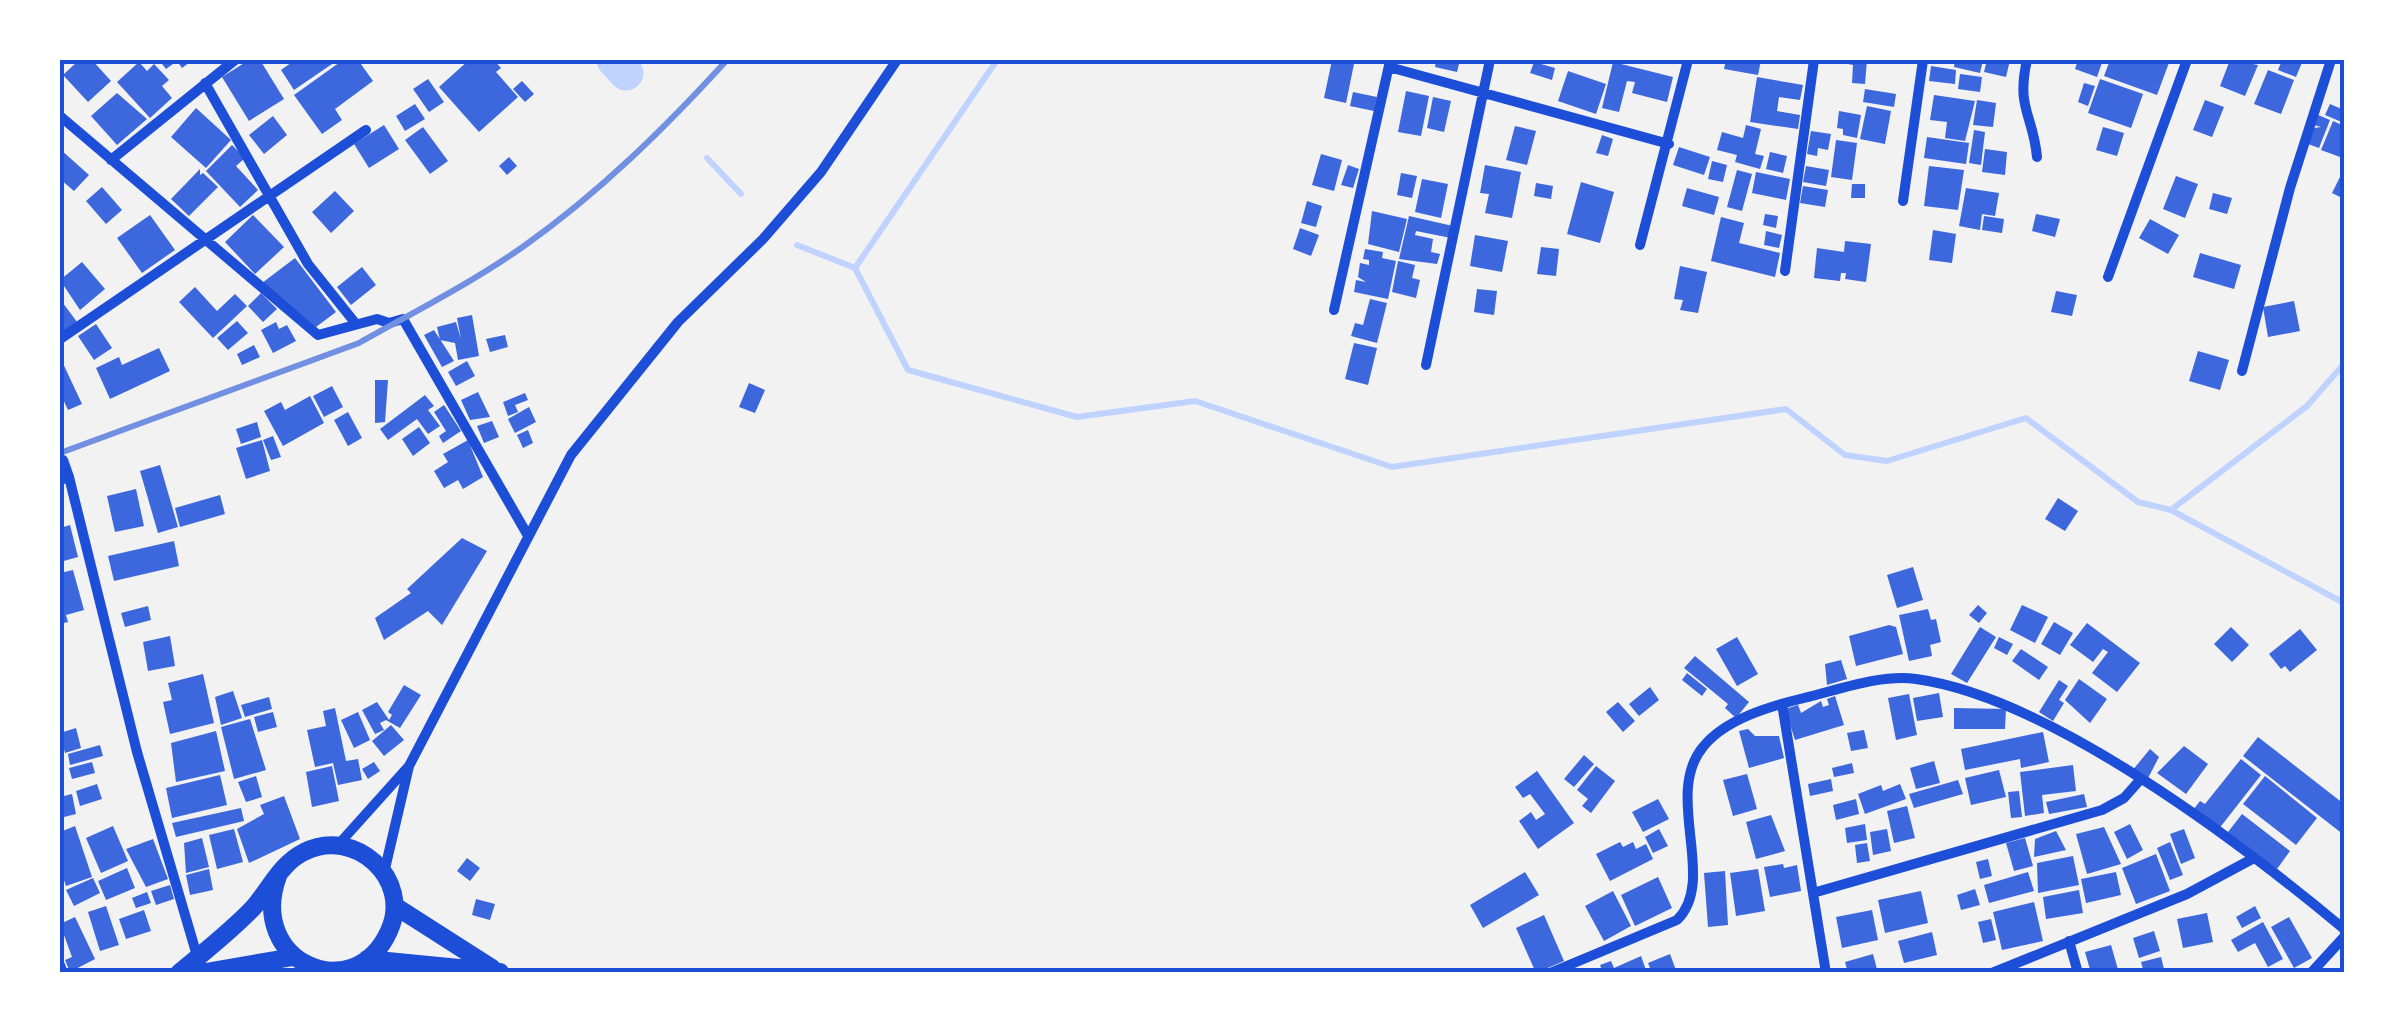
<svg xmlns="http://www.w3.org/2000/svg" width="2404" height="1033" font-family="'DejaVu Sans',sans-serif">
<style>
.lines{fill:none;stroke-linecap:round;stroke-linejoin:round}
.stream{stroke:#bfd3fe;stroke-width:6}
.river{stroke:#bfd3fe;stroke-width:35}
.building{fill:#3d67dc}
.minor{stroke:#1d4ed8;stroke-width:10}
.secondary{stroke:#1d4ed8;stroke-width:18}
.rail{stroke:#7290e2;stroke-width:6}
.neatline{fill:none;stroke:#1d4ed8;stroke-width:4}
</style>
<rect width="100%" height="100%" fill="#f2f2f2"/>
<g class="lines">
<path class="stream" d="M707,158L741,194
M797,245L855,268L908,370L1077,417L1195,401L1392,467L1786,409L1845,455L1887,461L2026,418L2138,502L2171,510L2344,603
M855,268L997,60
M2171,510L2307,406L2344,364"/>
<path class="river" d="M614,60L626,73"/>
</g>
<path class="building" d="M79,60H92L111,81L88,102L63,75Z
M159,60H193L182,68L177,61L166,69Z
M249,60H260L284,99L249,121L222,77Z
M295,60H334L335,62L294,90L281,70Z
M343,60H358L373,81L335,109L342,120L322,134L294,95Z
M469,60H494L501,68L496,72L518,97L479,132L439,87Z
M1332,60L1354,64L1346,103L1324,98Z
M1436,60H1460L1457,72L1435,67Z
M1726,60H1761L1758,75L1724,69Z
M1848,60H1867L1865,84L1852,83L1853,65L1848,64Z
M1955,60H1983L1980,73L1954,67Z
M1987,60H2010L2006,77L1984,72Z
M2078,60H2103L2097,77L2075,69Z
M2110,60H2170L2157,95L2104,76Z
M2230,60L2258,65L2245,96L2220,86Z
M2282,60H2303L2296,77L2278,70Z
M139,62L147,71L154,64L169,80L162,86L172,98L150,118L117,82Z
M1534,62L1555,68L1552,80L1530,73Z
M1613,62L1673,77L1667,102L1632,93L1635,82L1627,81L1619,112L1602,108Z
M1931,66L1956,70L1955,84L1929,81Z
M2268,70L2294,80L2281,114L2254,104Z
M1568,71L1606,84L1596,114L1558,101Z
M1960,74L1982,77L1980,92L1958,89Z
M1757,77L1803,85L1800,100L1779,97L1777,111L1800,115L1798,129L1750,122Z
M428,79L444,102L429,112L413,89Z
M2100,79L2143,94L2131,128L2088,113Z
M522,81L534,94L525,102L513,89Z
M2084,83L2095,86L2088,106L2078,102Z
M1865,89L1896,94L1894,107L1863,102Z
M1406,91L1429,96L1421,136L1398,132Z
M1353,92L1377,97L1374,111L1350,106Z
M117,93L147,119L117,145L91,116Z
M1934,95L1975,101L1965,141L1945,138L1947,122L1930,120Z
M1433,97L1451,101L1444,132L1427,128Z
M1977,100L1996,103L1993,127L1973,125Z
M2205,100L2224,107L2212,137L2193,130Z
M415,104L425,119L405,131L396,116Z
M2330,104L2344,110V123L2325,115Z
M1867,106L1891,111L1885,144L1860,139Z
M196,108L231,140L206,168L171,137Z
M1839,111L1861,115L1857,138L1843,135V129L1837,128Z
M2318,115L2330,120L2319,148L2308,144L2314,128L2321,127L2314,125Z
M273,116L287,135L264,154L249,135Z
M2333,121L2344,126L2340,157L2321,150Z
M384,125L399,149L369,168L354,144Z
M1746,125L1761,129L1755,154L1764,156L1760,169L1735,162L1737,155L1717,150L1722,132L1743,138Z
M1515,126L1536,131L1527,165L1506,160Z
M423,127L448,161L430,174L405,140Z
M2103,127L2124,133L2117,156L2096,150Z
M1974,130L1985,132L1981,165L1969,163Z
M1811,131L1831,134L1828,150L1818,148L1817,156L1807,154Z
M1602,135L1613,139L1608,156L1596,153Z
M1927,137L1969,143L1966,164L1924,158Z
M1836,140L1857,143L1852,180L1831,177Z
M232,145L245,158L236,166L258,190L240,207L206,171Z
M1679,147L1710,157L1704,175L1673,165Z
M60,149L89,175L74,191L60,179Z
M1985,149L2007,152L2005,175L1982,172Z
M1770,152L1787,156L1783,173L1766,169Z
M1321,154L1342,160L1334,191L1312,185Z
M509,157L517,166L507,175L499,166Z
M1712,161L1727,165L1723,182L1708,179Z
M1348,165L1359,169L1353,188L1341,185Z
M1485,165L1521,172L1512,218L1485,213L1489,194L1480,193Z
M1806,166L1829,170L1826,186L1803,182Z
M1929,166L1964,170L1958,210L1924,206Z
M200,169V175L203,173L218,187L189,216L171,199Z
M2344,169V199L2332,193Z
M1737,170L1752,174L1742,211L1727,207Z
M1756,172L1790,179L1786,200L1752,193Z
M1401,173L1417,176L1412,198L1397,195Z
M2176,176L2198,184L2185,218L2163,209Z
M1422,179L1448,184L1441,218L1415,212Z
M1581,182L1614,192L1600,243L1567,234Z
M1536,183L1553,186L1551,199L1534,196Z
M1852,184H1865V198H1851Z
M1803,186L1828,190L1825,207L1800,203Z
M102,187L122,210L106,224L86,201Z
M1687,188L1719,197L1714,215L1682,206Z
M1966,188L1999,193L1995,216L1982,214L1980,230L1959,226Z
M335,191L354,211L331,233L312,212Z
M2213,193L2232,198L2227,214L2209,209Z
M1307,201L1322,206L1316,227L1301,223Z
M1372,211L1407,219L1399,252L1368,244Z
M1765,214L1778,216L1776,228L1763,225Z
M2036,214L2060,219L2055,237L2032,231Z
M150,215L175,250L142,273L117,238Z
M253,215L284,247L255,274L225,242Z
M1409,216L1453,226L1451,238L1416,231L1415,235L1433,239L1431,252L1440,254L1437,264L1399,259Z
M1984,216L2004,219L2002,233L1982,230Z
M1721,217L1744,223L1739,243L1780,253L1775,277L1711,261Z
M2150,219L2179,235L2168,254L2139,238Z
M1300,228L1319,235L1311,256L1293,249Z
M1933,230L1956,234L1952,263L1929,260Z
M1766,231L1782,235L1779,248L1764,245Z
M1475,235L1508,241L1502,272L1470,266Z
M1845,241L1871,244L1866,282L1845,279L1846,273H1841L1840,281L1814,278L1817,248L1844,252Z
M1541,247L1559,249L1556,276L1537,274Z
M1365,249L1383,252L1382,258L1396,261L1388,299L1354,292L1356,280L1366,282L1358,277L1360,263L1369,265V260L1363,259Z
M2200,253L2241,265L2234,289L2193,277Z
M295,258L336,312L316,327L262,283Z
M1398,261L1415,265L1412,278L1420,280L1416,298L1392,292Z
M82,262L105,289L80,310L60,280Z
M1680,266L1707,272L1698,313L1680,310L1683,300L1674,299Z
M362,267L376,285L351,305L337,287Z
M195,287L217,311L235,294L247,306L213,338L179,302Z
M1477,289L1497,291L1494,315L1474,312Z
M2056,291L2077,295L2072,316L2051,312Z
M261,293L277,309L263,322L248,306Z
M60,299L77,322L60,334Z
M1370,299L1387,303L1377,343L1351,336L1355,323L1363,325Z
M2294,301L2300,331L2268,337L2263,307Z
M472,315L479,356L458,360L455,343L440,340L437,327L456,322L461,339L457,318Z
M237,321L248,333L228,350L217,338Z
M276,322L279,329L287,325L296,341L273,353L261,330Z
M96,324L112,348L94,360L78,336Z
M434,330L454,361L442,367L424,335Z
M505,335L508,347L490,352L486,339Z
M1354,343L1377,348L1368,385L1345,379Z
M254,345L260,357L242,365L237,354Z
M159,348L170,371L110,399L96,368L119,357L122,365Z
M2198,351L2229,360L2220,390L2189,381Z
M60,357L82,404L68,410L60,393Z
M467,361L475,376L456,386L448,372Z
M375,380H388L385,422L375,423Z
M749,383L765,390L755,413L739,407Z
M332,386L343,407L324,417L313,396Z
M478,392L490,417L470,420L461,400Z
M525,393L528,400L515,405L518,412L508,416L503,402Z
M425,395L434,406L428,410L440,426L428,434L417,419L388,440L380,429Z
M310,396L324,423L283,446L264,411L281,402L285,410Z
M444,405L461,431L443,443L439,436L446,431L434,412Z
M529,407L536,422L515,433L508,419Z
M348,412L362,438L348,446L334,420Z
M492,421L499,437L484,443L477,426Z
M257,422L261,437L241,444L236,429Z
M419,427L430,443L413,456L402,439Z
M528,430L533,443L523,448L517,435Z
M273,436L281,457L271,460L263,440Z
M262,440L270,471L246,479L236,448Z
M468,440L483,477L463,489L458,480L444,488L434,471L448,462L443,454Z
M160,465L178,527L158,533L140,471Z
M136,489L144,526L115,532L107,496Z
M220,495L225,514L180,527L175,508Z
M2058,498L2078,511L2065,531L2045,519Z
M70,525L78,557L60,562V528Z
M462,538L487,551L442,625L428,611L384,640L375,618L411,593L407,589Z
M174,541L179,566L114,581L108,556Z
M1913,567L1923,600L1897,608L1887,575Z
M73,570L84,610L66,615L68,622L60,624V573Z
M1978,605L1987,613L1979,623L1969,615Z
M2022,605L2048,617L2035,643L2010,630Z
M148,606L151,620L125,627L121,613Z
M1928,609L1931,620L1936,619L1941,642L1930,645L1932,656L1909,661L1899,615Z
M2054,622L2073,633L2060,655L2041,644Z
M2087,623L2140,663L2117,692L2092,673L2108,652L2103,649L2093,662L2070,645Z
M1889,625L1896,627L1903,654L1856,666L1849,636Z
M1980,627L1996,637L1967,683L1951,674Z
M2231,627L2249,645L2232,662L2214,644Z
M2300,629L2317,650L2290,672L2285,666L2281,669L2269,654Z
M170,636L175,666L148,671L143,642Z
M1737,637L1758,674L1737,686L1716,649Z
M1999,637L2013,644L2007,655L1994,648Z
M2021,649L2048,667L2039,680L2012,661Z
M1695,656L1749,702L1736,718L1725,708L1728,704L1684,668Z
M1841,660L1847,679L1827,685L1825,664Z
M1687,673L1707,689L1702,696L1682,680Z
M203,674L214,723L170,734L163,702L172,700L168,683Z
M2079,679L2107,699L2090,723L2065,700Z
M2059,680L2068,686L2059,700L2064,703L2053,721L2039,712Z
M404,685L421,695L400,728L386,720L380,723L384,730L375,734L362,710L377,702L389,720L392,715L388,712Z
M1650,687L1659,700L1639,716L1629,704Z
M233,691L242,718L221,725L215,697Z
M1939,693L1943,717L1917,721L1913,698Z
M1909,694L1917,735L1896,740L1888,698Z
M1835,696L1844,725L1795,740L1785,709L1798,705L1801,713L1821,701L1823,707L1829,705L1827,699Z
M269,697L272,709L245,717L241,705Z
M1618,702L1635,721L1623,732L1606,712Z
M335,708L346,761L358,759L362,780L338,785L333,763L315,767L307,730L326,726L323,711Z
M1954,708L2006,709L2005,729H1954Z
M273,712L277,727L258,732L254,717Z
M358,712L370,740L354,748L341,720Z
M250,719L266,770L234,779L221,727Z
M391,725L404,740L384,756L372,741Z
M76,728L81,748L65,753L60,733Z
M1748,729L1755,736H1779L1784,758L1749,768L1739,731Z
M1864,730L1868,748L1851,751L1847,733Z
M216,731L225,771L176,782L171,743Z
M2043,732L2049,762L2021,768L2020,759L1965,770L1961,749Z
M2258,737L2344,804V835L2243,756Z
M100,745L103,756L70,765L68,754Z
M2184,746L2208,764L2186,794L2157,773Z
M2150,749L2159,757L2146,782L2132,771Z
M1584,755L1594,764L1574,787L1564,779Z
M2241,759L2261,775L2218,830L2193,810L2200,801L2205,804Z
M1934,761L1940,783L1916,789L1910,768Z
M92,762L95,773L72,779L69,768Z
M374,762L380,771L368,779L362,769Z
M1852,763L1854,773L1834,777L1832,768Z
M2073,765L2076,791L2042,795L2044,813L2025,816L2020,772Z
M332,766L339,801L312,807L306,772Z
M1596,766L1615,781L1591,813L1582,806L1588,799L1577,790Z
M1999,770L2006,797L1971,805L1965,778Z
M1537,771L1574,823L1538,849L1519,821L1531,812L1536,820L1545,814L1530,794L1523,798L1515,787Z
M1747,774L1757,809L1733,816L1723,780Z
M220,775L227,805L172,818L166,788Z
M256,776L262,797L246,802L238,782Z
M2265,776L2317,818L2296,845L2243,804Z
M1831,779L1833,791L1810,796L1808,784Z
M1958,780L1963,794L1914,808L1909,794Z
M97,784L102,799L80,806L76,791Z
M1900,784L1906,799L1865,814L1858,794L1881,785L1883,791Z
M2019,791L2022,817L2011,818L2008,792Z
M72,794L76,814L60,818V797Z
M2084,794L2087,807L2049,814L2046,802Z
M284,796L300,839L249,863L237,829L264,814L260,805Z
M1658,799L1669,819L1643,832L1632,812Z
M1856,799L1859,814L1836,820L1833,805Z
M1907,806L1915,838L1894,843L1887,811Z
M241,808L244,821L176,837L172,823Z
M2242,814L2290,851L2277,869L2228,832Z
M1771,815L1785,851L1756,859L1746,822Z
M1865,824L1867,840L1847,843L1845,828Z
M2130,824L2143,850L2127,859L2114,832Z
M75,826L92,877L66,886L60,869V832Z
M113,826L128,861L101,873L86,838Z
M2104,827L2121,864L2087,874L2076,834Z
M234,829L243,862L217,869L209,835Z
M1659,829L1668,846L1653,853L1645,837Z
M1887,829L1891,851L1873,855L1870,832Z
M2184,829L2195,858L2181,864L2170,834Z
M2056,831L2066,850L2034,857L2035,839Z
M202,838L209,867L186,873L184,843Z
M2025,838L2033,866L2014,871L2006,843Z
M153,839L168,879L146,887L126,849Z
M1620,842L1623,847L1633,842L1636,849L1646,844L1653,859L1610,881L1596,854Z
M2170,842L2183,875L2170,880L2157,848Z
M1867,843L1870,861L1857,863L1855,845Z
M2156,854L2170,891L2136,904L2122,868Z
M2073,856L2079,885L2038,893L2037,863Z
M467,858L480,868L470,881L457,871Z
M1988,859L1992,876L1980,879L1976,862Z
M1783,864L1784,868L1797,865L1801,891L1770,897L1764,867Z
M127,868L135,888L106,900L98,881Z
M209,869L213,890L190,895L186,875Z
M1758,869L1765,911L1736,916L1730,873Z
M1725,871L1728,925L1708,927L1704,873Z
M1525,872L1539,895L1483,928L1470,905Z
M2028,872L2034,891L1989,903L1984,885Z
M2116,872L2121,895L2086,903L2081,879Z
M1658,877L1672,908L1635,926L1621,895Z
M93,878L100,893L74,906L66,890Z
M170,885L174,899L156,905L151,891Z
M1975,889L1980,905L1961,910L1957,895Z
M2079,890L2083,913L2046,919L2043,897Z
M1613,891L1631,926L1604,941L1585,906Z
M1921,891L1928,923L1885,933L1878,900Z
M147,892L151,903L136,908L132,898Z
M476,899L495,904L490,920L472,915Z
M2034,902L2043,941L2002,950L1993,912Z
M106,906L119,945L100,951L88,912Z
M2255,906L2261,918L2242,928L2236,917Z
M144,910L151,931L126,939L119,919Z
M1872,910L1878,940L1842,948L1836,917Z
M2207,913L2213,942L2183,948L2177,919Z
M1544,915L1564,961L1536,973L1516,928Z
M75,917L95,959L70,972L65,960L72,957L60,924Z
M2289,917L2312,958L2294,968L2271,927Z
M1991,919L1996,940L1983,943L1978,922Z
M2263,922L2283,959L2268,967L2255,943L2238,952L2231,940Z
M2154,931L2160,951L2139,958L2133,938Z
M1932,932L1937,955L1904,963L1898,941Z
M2111,945L2119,973H2091L2085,952Z
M1670,954L1677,973H1652L1648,963Z
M1873,954L1878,973H1848L1845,962Z
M1641,956L1647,973H1603L1600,965L1611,961L1614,968Z
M2161,957L2165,973H2144L2141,962Z"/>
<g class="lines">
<path class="minor" d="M2027,60C2016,109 2033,114 2037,157
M1389,67L1669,144
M205,83L308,264L356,324
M60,116L318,335L377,319L389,323L403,319L527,534
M111,160L235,60
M1903,201L1923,60
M1640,245L1688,60
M1785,271L1814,60
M2108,277L2187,60
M1334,310L1390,61
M60,339L366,130
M1426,365L1490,60
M2242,371L2290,188L2331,60
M69,477L137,752L198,959
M60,480L69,477L63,460
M1782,704L1826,973
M338,845L408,767
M384,873L409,766L571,455L678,322L763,239L821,172L897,60
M1813,893L2102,810L2124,798L2140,780
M2069,941L2078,973
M60,965L63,973
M1550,973L1677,920C1718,880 1663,795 1703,747C1725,719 1771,706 1804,698C1838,690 1880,674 1916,679C2049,697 2241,843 2344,929
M1992,973L2187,894L2254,858
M2311,973L2344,937"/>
<path class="secondary" d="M395,906L492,968
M367,959L500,972
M179,973C204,952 230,932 253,908C269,890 281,863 304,852C354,826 413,879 389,931C354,1009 246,962 278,876
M200,973L293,957"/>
<path class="rail" d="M60,453L359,343C414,312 473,282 524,246C600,192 665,128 727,60"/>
</g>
<rect width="2404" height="1033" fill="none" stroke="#ffffff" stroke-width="125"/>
<rect x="62" y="62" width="2280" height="908" class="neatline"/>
</svg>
